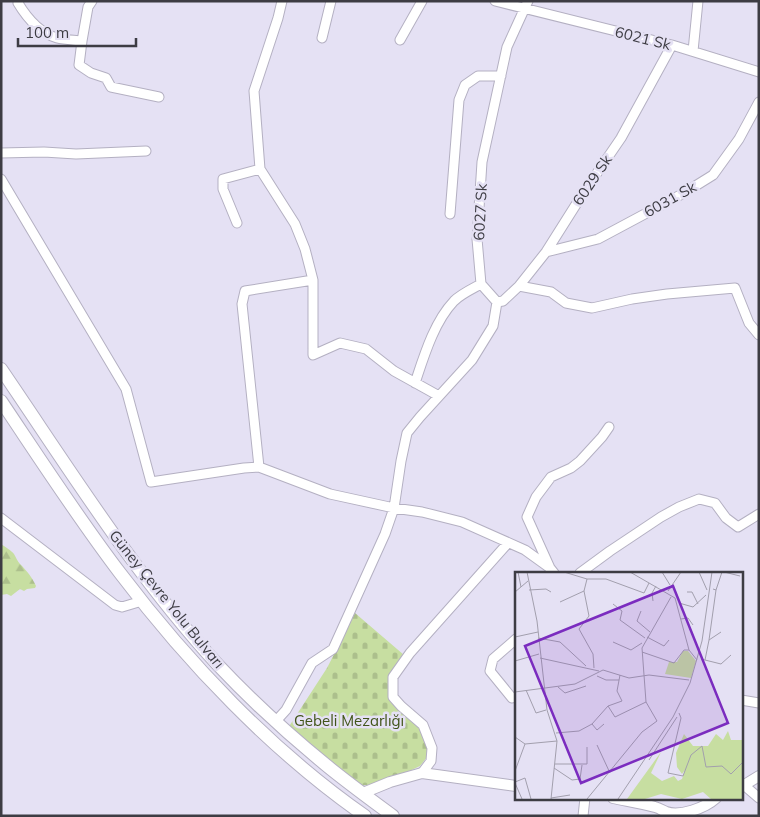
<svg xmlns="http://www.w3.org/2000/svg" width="760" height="817" font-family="Mulish,sans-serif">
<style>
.forest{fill:url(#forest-firs)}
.cemetery{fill:url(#cemetery-stones)}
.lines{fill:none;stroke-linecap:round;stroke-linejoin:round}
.minor-casing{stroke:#b4b0c2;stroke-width:11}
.major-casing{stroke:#b4b0c2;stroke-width:12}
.highway-casing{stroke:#b4b0c2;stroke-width:14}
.minor{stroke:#fff;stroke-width:9}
.major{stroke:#fff;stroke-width:10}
.highway{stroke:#fff;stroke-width:12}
.labels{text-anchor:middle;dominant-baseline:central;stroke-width:5;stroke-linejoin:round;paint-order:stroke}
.street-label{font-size:15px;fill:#3d3c43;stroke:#e5e1f4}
.park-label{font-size:15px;fill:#415419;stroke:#e5e1f4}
.inset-road{fill:none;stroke:#a29fad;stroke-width:1}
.view{fill:#7b2cbf;fill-opacity:0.15;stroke:#7b2cbf;stroke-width:2.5}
.inset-edge{fill:none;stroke:#3d3c43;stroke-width:2.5}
</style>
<defs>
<pattern id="forest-firs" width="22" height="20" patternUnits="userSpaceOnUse" patternTransform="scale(1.25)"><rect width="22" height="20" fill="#c7dea1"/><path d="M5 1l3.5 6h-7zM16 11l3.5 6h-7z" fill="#acbf8c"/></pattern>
<pattern id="cemetery-stones" width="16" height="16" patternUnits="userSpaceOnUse" patternTransform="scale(1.25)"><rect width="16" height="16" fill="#c7dea1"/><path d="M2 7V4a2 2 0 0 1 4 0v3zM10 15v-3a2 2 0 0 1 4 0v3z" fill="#acbf8c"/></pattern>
</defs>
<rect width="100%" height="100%" fill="#e5e1f4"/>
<path class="forest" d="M1,544C4,546 12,551 14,554C16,557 17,561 20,564C27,571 32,577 36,586L35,588L27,589L24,591L20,589L11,596L7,594L1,595Z"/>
<path class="cemetery" d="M355,613L404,655C399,663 387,682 389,692C390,701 419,725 427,732L428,756L420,766L403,774L382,783L359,786L288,728L327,668Z"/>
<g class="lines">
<g class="minor-casing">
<path id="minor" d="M19,1L18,3C27,18 40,33 57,38C65,40 74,40 82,41
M92,1L88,7L82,41L79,65L91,73L106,78L111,87L159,97
M282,1L278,18L254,91L260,169L295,224L305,249L313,280V355L340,343L366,349L394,371L439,396
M495,1L672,45L759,72
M322,38L331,1
M400,40L422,1
M693,51L698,1
M1,153L44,152L76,154L146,151
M1,179L126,389L151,482L244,468L259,467L330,494L394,508L422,512L462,522L525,550L550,568L554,573
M450,214L459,100L465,85L478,76H501
M237,223L223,189V179L260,169
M546,252L598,239L684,193L713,175L739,139L759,102
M519,286L551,292L566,303L592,308L632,299L667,294L735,288L749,323L759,335
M497,302L503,301L519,286L546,252L582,195L621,138L672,45
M415,383C424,356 434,322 454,301C461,294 472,289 481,284
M259,467L242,304L245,291L313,280
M1,518L115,605L122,607L142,601
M550,568L527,517L536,497L551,477L571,468L580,461L602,437L609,427
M580,573L610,551L661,517L679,507L699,499L715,503L726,518L738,527L759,514
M512,698L490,671L493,659L516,639
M741,700L759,703
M276,721L286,710L312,663L333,649L385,534L394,508L401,461L407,433L420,417L472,360L493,326L497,302L481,284L477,239L482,162L507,47L528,1
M422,773L431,761L432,748L423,725L401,706L393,697V677L410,653L508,543
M745,786L759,798
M583,816L585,798"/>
</g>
<g class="major-casing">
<path id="major" d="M741,787L759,776
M363,793L390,782L422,773L516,786
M613,798C627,801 641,803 655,807C659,808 662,810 666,812C680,817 705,808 716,798"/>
</g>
<g class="highway-casing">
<path id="highway" d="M1,369C70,470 135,575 218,665C252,701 288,734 326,765C348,783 370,799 393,816
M1,401C40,459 78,518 120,573C188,663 272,751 365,816"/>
</g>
<use href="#minor" class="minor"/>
<use href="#major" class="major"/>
<use href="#highway" class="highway"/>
</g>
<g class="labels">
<g class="street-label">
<text transform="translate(643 38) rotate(14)">6021 Sk</text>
<text transform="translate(592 180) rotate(-56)">6029 Sk</text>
<text transform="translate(670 199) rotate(-29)">6031 Sk</text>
<text transform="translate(480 212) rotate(-87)">6027 Sk</text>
<text transform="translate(167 599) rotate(51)">Güney Çevre Yolu Bulvarı</text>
</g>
<g class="park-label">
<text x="349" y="720">Gebeli Mezarlığı</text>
</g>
</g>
<g transform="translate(515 572)">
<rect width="228" height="228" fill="#e5e1f4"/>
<path d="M213,159L216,168H227V227H196L188,220L167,227L146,222L130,227H112L146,180L136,201L147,209L159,204L163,209L167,207L170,198L167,202L162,195L161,181L169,162L178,174H193L201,162L208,168Z" fill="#c7dea1"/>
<path d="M168,79H173L181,89L176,106L150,102L154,90H162Z" fill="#c7dea1"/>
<path class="inset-road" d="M3,0L6,15M12,0L22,49L32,138L42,169L36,227M49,0L72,7H91L129,21L134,11M115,0L160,26L174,78L182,88M147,0L155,13M184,0L192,18M209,0L225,4M72,7L69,19L74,44L64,57L78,82L79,96M198,17L201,18L207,0M14,18L31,17L36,20M153,19L166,0M0,20L13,9M172,20H177L183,32M138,29L137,21L141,14M45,30L69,19M164,31L178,35L191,23M98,32L107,39L105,48L130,66M126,39L122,49L135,60M166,47L173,46L178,53M0,65L23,60M132,65L149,74L154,68M23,66L45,70L71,94M194,68L201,18M98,70L116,78L127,71M127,80L159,91L169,78H174M25,86L84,99M186,87L206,92L216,83M190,88L194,68L206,60M0,89L24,82M82,104L91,108H104M43,115L50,121L71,114M11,118L21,141L31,138M0,120L60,112L88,98L114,106L134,103L174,108M93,134L100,145L131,130M164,141L166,146L153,201L168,204L176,183L187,174L191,195L207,194L216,202L228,190M77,152L82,158L89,152M41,161L64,159L77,152L93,134L107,129L102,119L105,103M0,165L10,172L42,169M82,173L95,201M134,188L162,145M40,192H72V175M39,196L57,208L65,207L67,193M0,199L10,172M0,210L10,206L16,227M0,211L7,227M36,226L55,223M72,227L127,160L142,149L131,130L127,76L156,25M103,227L158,145L175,111L187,69L197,0"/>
<path class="view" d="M158,14L213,151L66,211L10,74Z"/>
<rect width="228" height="228" class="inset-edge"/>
</g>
<rect width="760" height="817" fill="none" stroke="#3d3c43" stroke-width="5"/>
<path d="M18 38v8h118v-8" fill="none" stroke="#3d3c43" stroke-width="2.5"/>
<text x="25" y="38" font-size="15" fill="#3d3c43" stroke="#e5e1f4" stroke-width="4" paint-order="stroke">100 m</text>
</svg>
